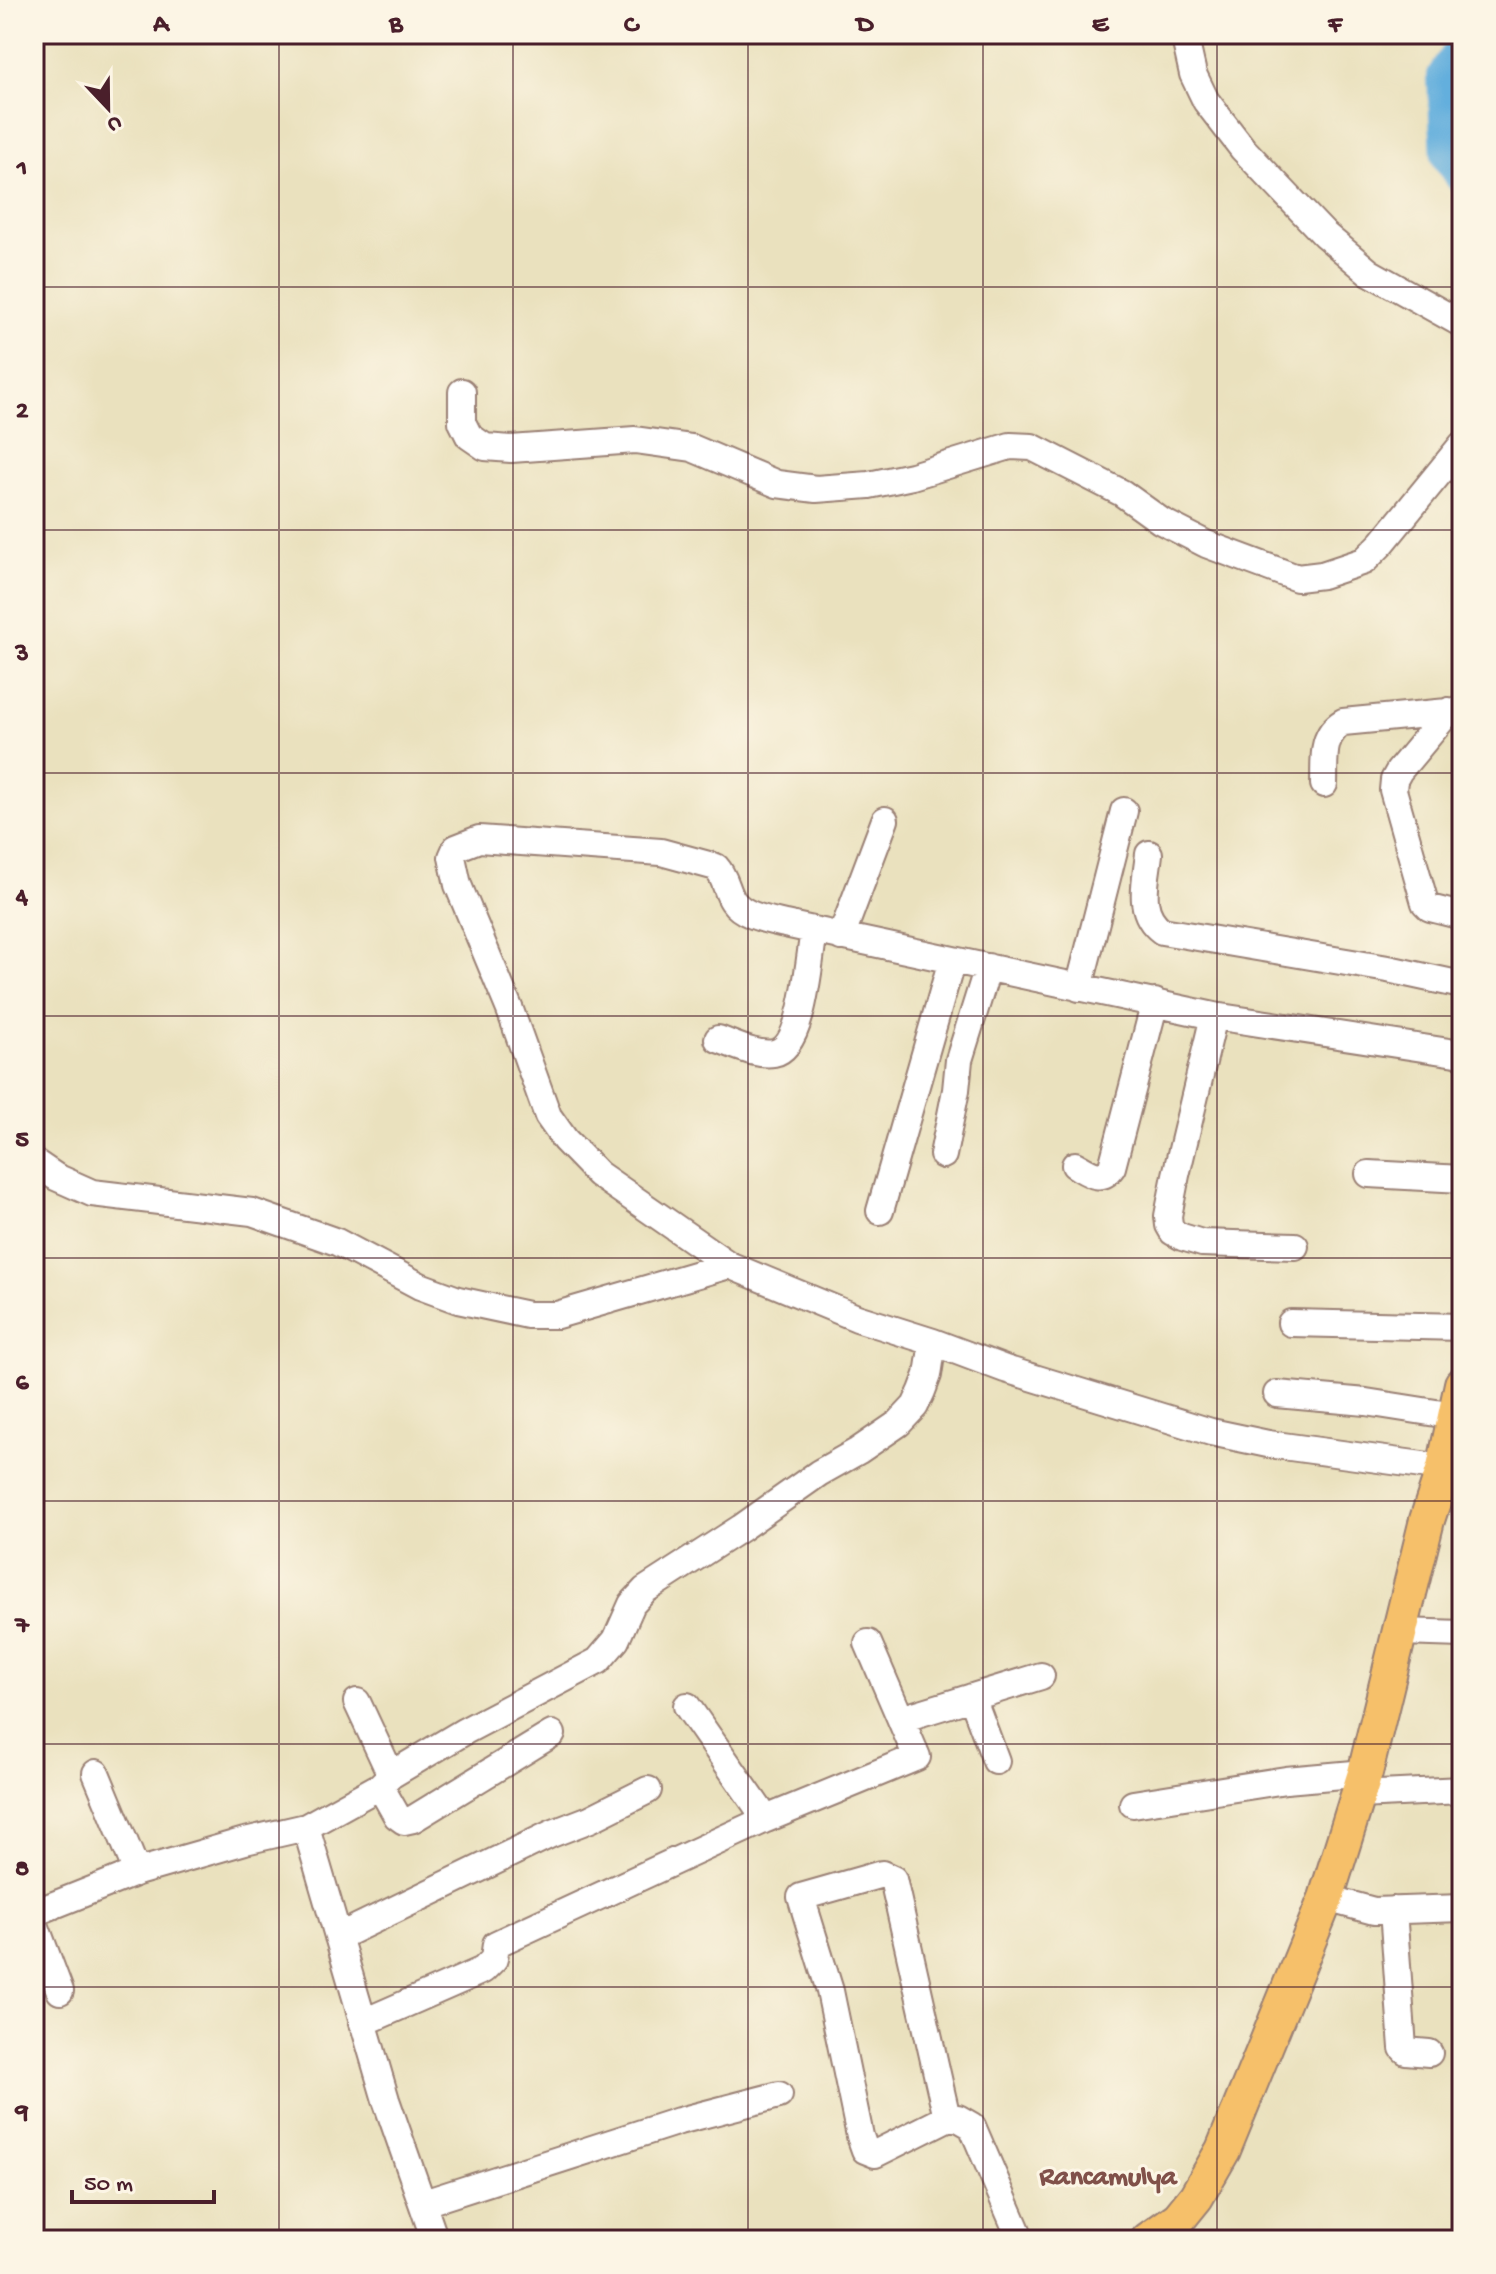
<svg xmlns="http://www.w3.org/2000/svg" width="1496" height="2274" font-family="'Gochi Hand',sans-serif">
<style>
.lines{fill:none;stroke-linecap:round;stroke-linejoin:round}
.river{stroke:#64afdd;stroke-width:34}
.minor-casing{stroke:#9a8074;stroke-width:30}
.major-casing{stroke:#9a8074;stroke-width:38}
.minor{stroke:#fff;stroke-width:26}
.major{stroke:#f6c06b;stroke-width:34}
.grid{fill:none;stroke:#4a1f2b;stroke-width:2;stroke-opacity:0.55}
.labels{text-anchor:middle;dominant-baseline:central;stroke-width:6;stroke-linejoin:round;paint-order:stroke}
.quarter-label{font-size:28px;font-weight:bold;fill:#81514a;stroke:#fcf5e5}
.neatline{fill:none;stroke:#4a1f2b;stroke-width:3}
.grid-label{font-size:26px;text-anchor:middle;font-weight:bold;fill:#4a1f2b}
</style>
<rect width="100%" height="100%" fill="#fcf5e5"/>
<filter id="ink" filterUnits="userSpaceOnUse"><feTurbulence type="fractalNoise" baseFrequency=".0125" numOctaves="2"/><feDisplacementMap in="SourceGraphic" scale="16" xChannelSelector="R" yChannelSelector="G"/><feConvolveMatrix kernelMatrix="1 2 1 2 8 2 1 2 1" color-interpolation-filters="sRGB"/></filter>
<filter id="wash" filterUnits="userSpaceOnUse"><feTurbulence type="fractalNoise" baseFrequency=".006" numOctaves="4" result="noise"/><feDisplacementMap in="SourceGraphic" scale="32" xChannelSelector="R" yChannelSelector="G"/><feGaussianBlur stdDeviation="1.8" result="paint"/><feColorMatrix in="noise" values="0 0 0 0 0 0 0 0 0 0 0 0 0 0 0 0 0 1.4 0 .05"/><feComposite in="paint" operator="in"/></filter>
<g filter="url(#wash)">
<rect width="100%" height="100%" fill="#eae1be"/>
<g class="lines">
<path class="river" d="M1462,49L1444,76L1448,156L1462,177"/>
</g>
</g>
<g filter="url(#ink)">
<g class="lines">
<g class="minor-casing">
<path id="minor" d="M1184,34L1193,74L1206,101L1243,149L1324,234L1369,272L1462,324
M462,392V422L469,436L485,447L511,449L635,440L692,448L777,484L816,489L869,485L912,476L1010,446L1032,447L1122,493L1161,521L1206,544L1297,578L1322,575L1364,561L1382,543L1462,445
M1449,711L1399,771L1394,780L1393,790L1425,903L1430,908L1462,916
M1324,784C1325,760 1320,736 1343,722L1458,711
M1149,854C1146,882 1136,912 1162,931L1388,969L1462,985
M841,937L885,820
M1079,988L1124,811
M1214,1016L1176,1175L1168,1216L1169,1225L1173,1232L1182,1237L1202,1243L1295,1246
M718,1039C735,1045 756,1056 774,1053C804,1048 809,957 814,931
M943,1155L956,1090L959,1060L988,967
M34,1162L56,1177L92,1193L252,1212L337,1242L420,1286L458,1300L528,1315H557L729,1265
M1075,1165C1089,1173 1101,1183 1112,1167L1155,1002
M1369,1174L1462,1179
M880,1211L952,960
M1291,1323L1462,1327
M1277,1394L1366,1402L1455,1416
M1444,1468L1268,1444L1211,1432L1005,1369L933,1342L857,1318L729,1265L598,1174L565,1140L548,1116L510,1010L458,885L452,857L456,848L479,839L661,852L716,867C726,878 726,891 733,901C743,916 769,920 785,924L1214,1016L1462,1054
M1402,1632L1462,1634
M972,1697L996,1761
M357,1702L391,1775
M687,1706L766,1819
M901,1719L1041,1676
M96,1773L137,1872
M380,1786L397,1816L404,1821L413,1819L552,1734
M1359,1795L1462,1790
M1133,1804L1286,1780L1365,1773
M306,1827L380,1786L391,1775L465,1731L598,1661L616,1640L632,1604L645,1590L741,1528L819,1473L858,1451L899,1423L915,1406L922,1391L928,1375L933,1342
M1326,1898L1374,1911L1462,1908
M1393,1910L1403,2048L1406,2051L1429,2053
M34,1913L137,1872L245,1841L306,1827L386,2100L435,2240
M34,1922L60,1991
M338,1937L551,1834L590,1819L648,1790
M362,2023L483,1970L494,1959L496,1944L766,1819L917,1757L868,1643
M947,2118L893,1879L882,1874L801,1897L830,1991L860,2136L865,2150L875,2154L947,2118H958L972,2126L1021,2240
M424,2203L679,2121L779,2095"/>
</g>
<g class="major-casing">
<path id="major" d="M1148,2240L1179,2218L1196,2197L1223,2150L1326,1898L1365,1773L1427,1520L1444,1468L1462,1384"/>
</g>
<use href="#minor" class="minor"/>
<use href="#major" class="major"/>
</g>
</g>
<path class="grid" d="M279,34V2240M513,34V2240M748,34V2240M983,34V2240M1217,34V2240M34,287H1462M34,530H1462M34,773H1462M34,1016H1462M34,1258H1462M34,1501H1462M34,1744H1462M34,1987H1462"/>
<g class="labels">
<g class="quarter-label">
<text x="1108" y="2178">Rancamulya</text>
</g>
</g>
<rect width="1496" height="2274" fill="none" stroke="#fcf5e5" stroke-width="88"/>
<g transform="translate(108 108) rotate(158)" stroke="#fcf5e5" stroke-width="6" paint-order="stroke">
<path d="M0-6L14 30L0 20L-14 30Z" fill="#4a1f2b"/>
<text y="-12" font-size="22" font-weight="bold" text-anchor="middle" fill="#4a1f2b">U</text>
</g>
<path d="M72 2190v12h142v-12" fill="none" stroke="#4a1f2b" stroke-width="4"/>
<text x="84" y="2190" font-size="24" fill="#4a1f2b" stroke="#fcf5e5" stroke-width="6" paint-order="stroke">50 m</text>
<rect x="44" y="44" width="1408" height="2186" class="neatline"/>
<g class="grid-label">
<text x="161" y="31">A</text>
<text x="396" y="31">B</text>
<text x="631" y="31">C</text>
<text x="865" y="31">D</text>
<text x="1100" y="31">E</text>
<text x="1335" y="31">F</text>
<text x="22" y="175">1</text>
<text x="22" y="417">2</text>
<text x="22" y="660">3</text>
<text x="22" y="903">4</text>
<text x="22" y="1146">5</text>
<text x="22" y="1389">6</text>
<text x="22" y="1632">7</text>
<text x="22" y="1875">8</text>
<text x="22" y="2118">9</text>
</g>
</svg>
